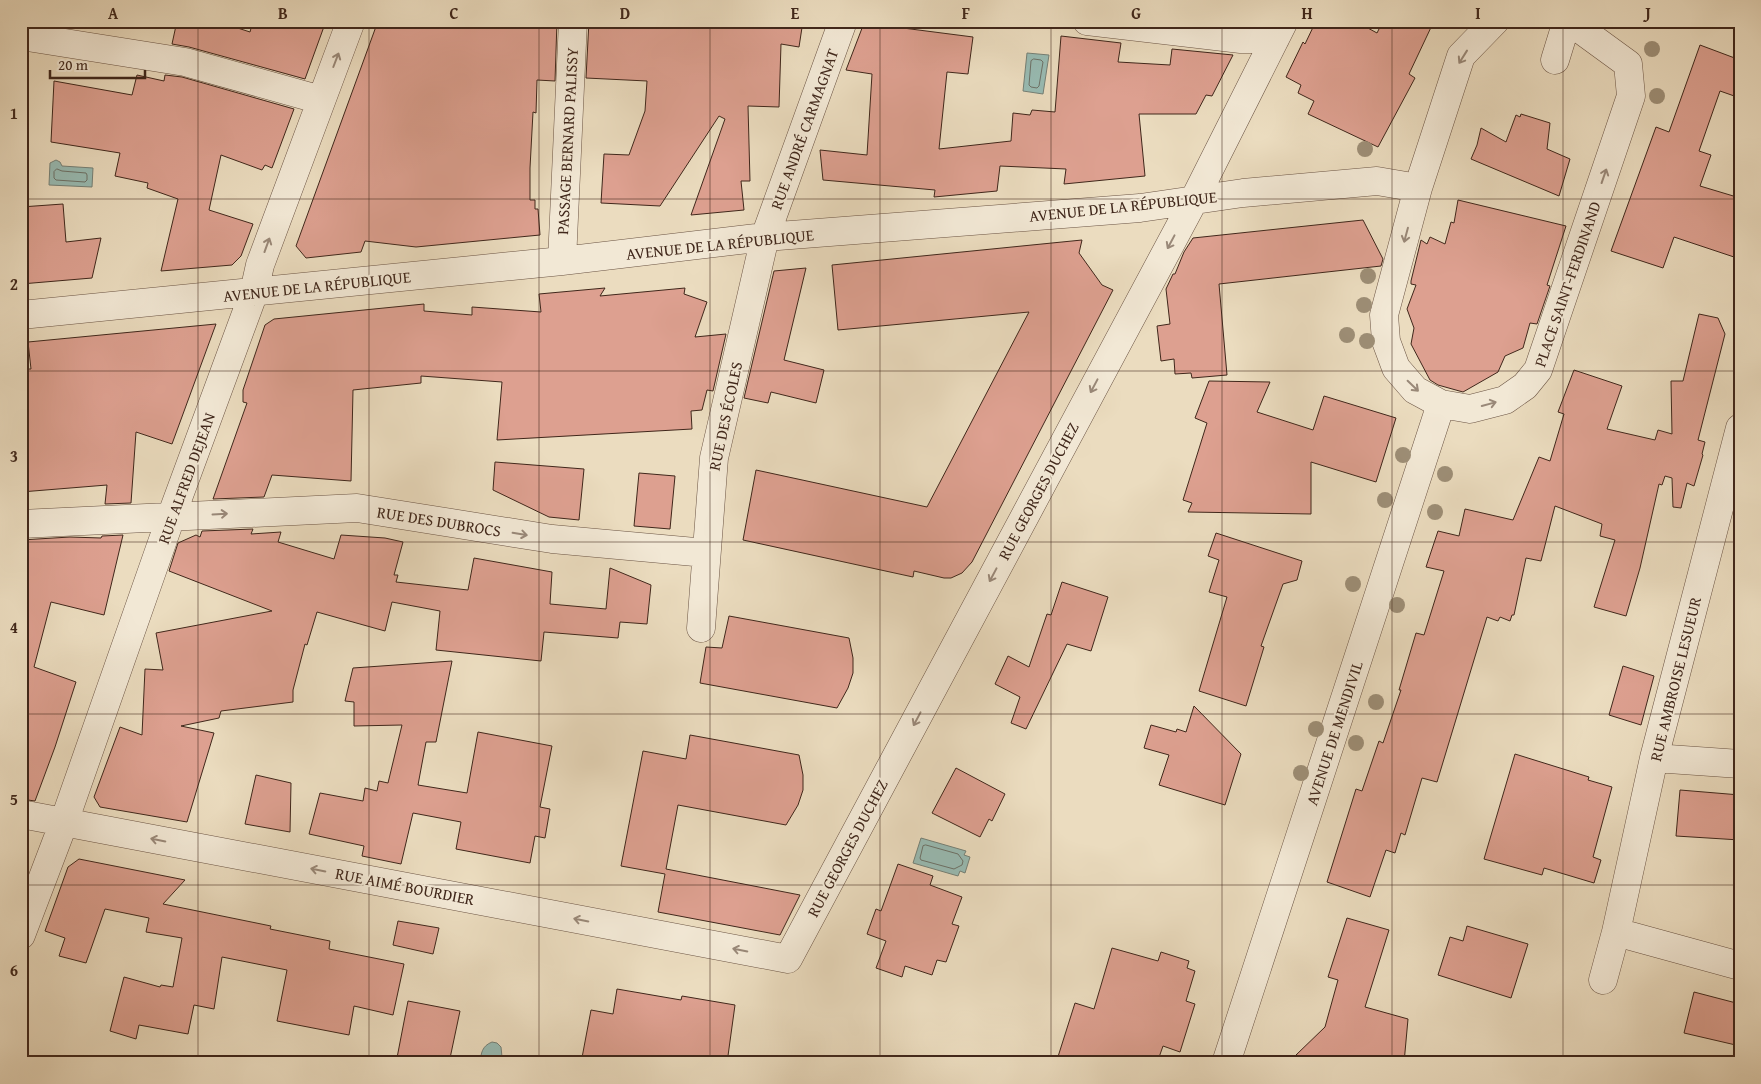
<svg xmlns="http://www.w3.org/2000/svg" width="1761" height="1084" font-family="'Gentium Book Plus',serif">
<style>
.water{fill:#98bbb3;stroke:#758076}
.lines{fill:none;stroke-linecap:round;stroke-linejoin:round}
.shore{stroke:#6c7167;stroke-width:1}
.building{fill:#dda090;stroke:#40271b}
.minor-casing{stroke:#6b5444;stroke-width:29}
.minor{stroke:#f2e8d5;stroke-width:28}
.tree{fill:#9d8e76}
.oneway{stroke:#998878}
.grid{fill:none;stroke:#40271b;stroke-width:1;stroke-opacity:0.55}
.labels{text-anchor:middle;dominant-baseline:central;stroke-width:4;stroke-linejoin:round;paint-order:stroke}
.street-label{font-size:16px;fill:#40271b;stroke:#f2e8d5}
.neatline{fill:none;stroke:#40271b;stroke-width:2}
.grid-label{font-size:16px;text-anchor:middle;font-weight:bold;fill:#40271b}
</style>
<rect width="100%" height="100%" fill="#ebdcbf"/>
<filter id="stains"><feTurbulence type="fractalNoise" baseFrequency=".004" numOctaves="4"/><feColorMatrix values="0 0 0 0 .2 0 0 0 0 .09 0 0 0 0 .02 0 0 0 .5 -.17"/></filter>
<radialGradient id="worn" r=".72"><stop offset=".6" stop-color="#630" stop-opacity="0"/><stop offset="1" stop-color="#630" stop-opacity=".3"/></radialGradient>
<path class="water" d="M1027,53L1049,55L1043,94L1023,91Z
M56,160L60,162L62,166L93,168L92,187L49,185L50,163Z
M921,838L966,851L964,855L970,857L965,873L960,871L958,876L913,863Z
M492,1042L497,1043L501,1047L502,1057L505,1063H480C481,1053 482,1046 492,1042Z"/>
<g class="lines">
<path class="shore" d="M1034,59L1041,60L1043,62L1039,86L1037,88L1031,87L1029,85L1031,61Z
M57,169L62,171L86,173L87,175V180L85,182L56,180L54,178V172Z
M926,845L958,854L963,861L962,865L954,869L921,860L920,858L923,846Z"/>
</g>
<path class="building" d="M177,21H216L250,32L253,21H326L305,79L189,47L172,44Z
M378,21H557L555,81L537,80L536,113L533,112L530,168V200H535V209H538L540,235L416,247L365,241L361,252L306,258L296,246Z
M589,21H653L689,25L690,21H803L799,47L781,44L779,107L748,106L750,181H741L744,210L691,215L725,119L719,116L660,206L601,203L604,154L629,155L645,111L647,81L586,78Z
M1316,21H1355L1377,33L1383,21H1434L1409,74L1415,78L1378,147L1308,114L1314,101L1298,93L1301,85L1286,77L1303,42L1305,44Z
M864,23L973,37L968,74L947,72L939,149L1011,141L1013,113L1030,115L1032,110L1055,112L1061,36L1121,43L1118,62L1170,65L1172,49L1233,55L1212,96L1206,95L1196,114H1139L1145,176L1064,184L1066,169L1000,166L997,191L934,197L935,190L823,180L820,150L867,155L872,74L846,70Z
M1700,45L1740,60V98L1720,91L1699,151L1711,155L1700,186L1740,198V259L1674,237L1663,268L1611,251L1656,127L1669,132Z
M137,75L164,81L165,75L182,77L294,109L272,168L265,165L262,170L221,155L209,210L253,224L241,256L232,265L161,271L178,199L147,188L148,183L115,176L120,153L51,142L54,81L132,95Z
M1521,114L1550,123L1547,149L1570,159L1559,196L1471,159L1477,145L1481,128L1506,142L1516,115L1520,117Z
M1458,200L1566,226L1547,285L1550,286L1537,324L1530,323L1523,348L1505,356L1498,372L1463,392L1438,385L1430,380L1411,344L1414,328L1407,309L1416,285L1411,284V281L1421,240L1427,244L1430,237L1445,244L1451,222L1454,223Z
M63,204L66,242L101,238L92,278L21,284V207Z
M1363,220L1383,259L1381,266L1219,284L1227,375L1192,378L1191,373L1175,374L1174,359L1161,361L1157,326L1170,324L1166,289L1173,274H1175L1184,252L1193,238Z
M1082,240L1079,253L1102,285L1113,290L972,562L962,573L951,578H944L914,571L913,577L743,540L756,470L927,507L1029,312L838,330L832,265Z
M806,268L784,360L824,370L816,403L771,392L768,403L744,398L774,271Z
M605,288L600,296L685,288L684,294L707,302L695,337L726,334L713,391L707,390L702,410L691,411L692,429L497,440L502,382L421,376V383L353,390L351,481L272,475L264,497L213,499L247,403L243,402V390L265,325L274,319L424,304V311L472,315V307L541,312L539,294Z
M1699,314L1718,318L1725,334L1698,440L1705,442L1702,454L1703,455L1694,486L1687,483L1681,508L1673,507L1672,478L1665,476L1662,485L1659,484L1640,568L1626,616L1594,607L1615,540L1600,536L1602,524L1555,506L1541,561L1526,558L1514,615H1512L1510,621L1500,617L1498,621L1487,617L1437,782L1422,778L1405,835L1401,833L1395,853L1386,850L1370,897L1327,882L1356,789L1362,791L1379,741L1383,743L1401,690H1399L1416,633L1424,635L1444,571L1426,567L1438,531L1459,536L1465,509L1513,520L1539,457L1550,461L1564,414L1558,412L1574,370L1622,386L1607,429L1655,440L1658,430L1672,434L1671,381H1683Z
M216,324L172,444L136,432L131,503L105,504L107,485L21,492V369H31L28,342Z
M1209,381L1270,382L1257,412L1313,430L1324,396L1396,418L1376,482L1311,462V514L1188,512L1192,503L1183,500L1207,423L1195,418Z
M495,462L584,469L579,520L549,517L493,490Z
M639,473L675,476L670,529L634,526Z
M253,529L251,534L281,532L278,542L334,559L341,535L385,538L403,542L394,575H398L396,582L468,590L474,558L552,572L550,604L606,609L610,568L651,585L647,624L620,622L618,638L544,632L541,661L436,650L440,611L392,602L385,631L317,612L307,645L305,644L293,690V702L221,711L219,718L181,726L214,733L187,822L100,807L94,797L120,727L142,735L145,669L163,670L156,633L272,611L169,571L178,543L196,535L200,537L202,531Z
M1216,533L1302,561L1297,580L1283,584L1261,646L1264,647L1246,706L1199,691L1227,597L1209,592L1219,560L1208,556Z
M123,535L104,615L51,602L34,667L76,682L55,747L35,801L21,799V540L70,537L101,538L102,536Z
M1062,582L1108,597L1091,651L1067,644L1026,729L1011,723L1020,697L995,684L1008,656L1029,667L1047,614L1051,615Z
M729,616L849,638L853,658V673L848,688L837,708L700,683L706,647L722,648Z
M452,661L436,742H426L418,785L467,793L478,732L552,746L540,807L550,809L545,838L535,836L530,863L456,849L461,822L413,813L401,864L362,856L364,846L309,834L320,793L363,801L365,788L377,791L379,781L388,783L402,725L354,726V702L345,701L353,668Z
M1623,666L1654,676L1641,725L1609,715Z
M1194,706L1241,754L1225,805L1159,785L1169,755L1144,748L1151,725L1176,732L1177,729L1186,732Z
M690,735L799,755L803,775V790L798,805L786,825L678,805L666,869L800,895L780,935L658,912L665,874L621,866L643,751L686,759Z
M1515,754L1589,777L1588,780L1612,787L1593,857L1601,860L1594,883L1544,868L1542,875L1484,859Z
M956,768L1005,794L992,821L989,819L980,837L932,813Z
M256,775L291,783L290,832L245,824Z
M1680,790L1740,795V840L1676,836Z
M79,859L185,880L163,904L271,926L270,929L330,941L329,949L404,964L393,1015L354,1006L349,1035L277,1021L287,970L222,957L214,1009L194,1005L188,1034L139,1025L136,1039L110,1031L124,977L160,987L161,985L173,987L182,938L146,932L149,918L105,909L86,963L59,956L65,938L45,931L68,867Z
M898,864L933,876L930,885L962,897L952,924L959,926L946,962L937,960L932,975L905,966L902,977L876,968L886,941L867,934L876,909L881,911Z
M1347,918L1389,930L1365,1007L1408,1019L1404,1063H1324L1296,1055L1325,1027L1338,980L1328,977Z
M398,921L439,928L433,954L393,945Z
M1467,926L1528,944L1511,998L1438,975L1450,937L1463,941Z
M1112,948L1158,961L1161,952L1189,961L1187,968L1195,971L1186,1001L1195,1004L1180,1052L1163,1046L1157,1063H1056L1075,1003L1094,1009Z
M617,989L681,1000L682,996L735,1005L727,1063H581L591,1010L613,1014Z
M1694,992L1740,1004V1046L1684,1033Z
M408,1001L460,1011L449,1063H396Z"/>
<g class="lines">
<g class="minor-casing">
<path id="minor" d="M1087,21L1241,39H1275
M1495,21L1461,56L1418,188L1384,315L1386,341L1396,368L1415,390L1441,404L1470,409L1505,400L1525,386L1538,370L1631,96L1628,64L1569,21
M21,36L185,62L321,100
M1555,60L1567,21
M562,261L573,21
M21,315L562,261L765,237L1140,208L1243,193L1377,181L1418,188
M21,524L357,508L552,539L706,553
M701,628L714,458L765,237L843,21
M1654,758L1740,764
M21,814L788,959L1194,200L1284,21
M1616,932L1740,966
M21,935L64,822L171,517L254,292L260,265L351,21
M1603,980L1616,932L1654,758L1740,428
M1226,1063L1441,404"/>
</g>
<use href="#minor" class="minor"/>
</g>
<g class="tree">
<circle cx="1652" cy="49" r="8"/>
<circle cx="1657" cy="96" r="8"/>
<circle cx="1365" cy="149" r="8"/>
<circle cx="1368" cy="276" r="8"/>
<circle cx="1364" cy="305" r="8"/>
<circle cx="1347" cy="335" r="8"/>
<circle cx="1367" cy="341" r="8"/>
<circle cx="1403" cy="455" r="8"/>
<circle cx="1445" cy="474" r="8"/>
<circle cx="1385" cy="500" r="8"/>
<circle cx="1435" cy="512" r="8"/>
<circle cx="1353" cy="584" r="8"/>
<circle cx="1397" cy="605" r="8"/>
<circle cx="1376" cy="702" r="8"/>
<circle cx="1316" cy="729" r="8"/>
<circle cx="1356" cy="743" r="8"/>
<circle cx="1301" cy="773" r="8"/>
</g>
<defs><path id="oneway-shaft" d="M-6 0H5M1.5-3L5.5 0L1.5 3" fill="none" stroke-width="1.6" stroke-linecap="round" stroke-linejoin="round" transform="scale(1.25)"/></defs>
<g class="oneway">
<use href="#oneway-shaft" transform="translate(1463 57) rotate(122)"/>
<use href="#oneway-shaft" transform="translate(336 60) rotate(-69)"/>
<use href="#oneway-shaft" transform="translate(1604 176) rotate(-71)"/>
<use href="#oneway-shaft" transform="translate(1406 235) rotate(105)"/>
<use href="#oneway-shaft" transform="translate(1171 242) rotate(118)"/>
<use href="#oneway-shaft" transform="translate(267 245) rotate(-70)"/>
<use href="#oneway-shaft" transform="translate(1094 386) rotate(118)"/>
<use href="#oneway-shaft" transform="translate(1413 386) rotate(44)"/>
<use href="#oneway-shaft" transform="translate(1489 404) rotate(-15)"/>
<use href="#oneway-shaft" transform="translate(220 514) rotate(-3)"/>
<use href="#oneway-shaft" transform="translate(520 534) rotate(9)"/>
<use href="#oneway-shaft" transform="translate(993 575) rotate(118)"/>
<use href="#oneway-shaft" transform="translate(917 719) rotate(118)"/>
<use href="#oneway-shaft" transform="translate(158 840) rotate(-169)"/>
<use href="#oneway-shaft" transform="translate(318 870) rotate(-169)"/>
<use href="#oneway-shaft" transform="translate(581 920) rotate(-169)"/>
<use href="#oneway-shaft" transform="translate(740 950) rotate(-169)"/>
</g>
<path class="grid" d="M198,21V1063M369,21V1063M539,21V1063M710,21V1063M880,21V1063M1051,21V1063M1222,21V1063M1392,21V1063M1563,21V1063M21,199H1740M21,371H1740M21,542H1740M21,714H1740M21,885H1740"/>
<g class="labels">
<g class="street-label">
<text transform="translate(804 129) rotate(-70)">RUE ANDRÉ CARMAGNAT</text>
<text transform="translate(567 141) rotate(-87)">PASSAGE BERNARD PALISSY</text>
<text transform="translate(1123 206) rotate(-6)">AVENUE DE LA RÉPUBLIQUE</text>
<text transform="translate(720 244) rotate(-6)">AVENUE DE LA RÉPUBLIQUE</text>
<text transform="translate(1567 284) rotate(-71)">PLACE SAINT-FERDINAND</text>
<text transform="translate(317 286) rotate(-6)">AVENUE DE LA RÉPUBLIQUE</text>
<text transform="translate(725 416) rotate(-78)">RUE DES ÉCOLES</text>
<text transform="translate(186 478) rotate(-70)">RUE ALFRED DEJEAN</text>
<text transform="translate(1038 491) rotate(-62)">RUE GEORGES DUCHEZ</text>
<text transform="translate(439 521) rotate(9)">RUE DES DUBROCS</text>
<text transform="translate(1675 679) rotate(-76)">RUE AMBROISE LESUEUR</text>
<text transform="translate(1334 733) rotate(-72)">AVENUE DE MENDIVIL</text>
<text transform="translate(847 848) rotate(-62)">RUE GEORGES DUCHEZ</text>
<text transform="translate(405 886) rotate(11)">RUE AIMÉ BOURDIER</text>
</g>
</g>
<rect width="1761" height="1084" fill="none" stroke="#ebdcbf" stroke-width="55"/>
<path d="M50 70v8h95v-8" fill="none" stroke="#40271b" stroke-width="2.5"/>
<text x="58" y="70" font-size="15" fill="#40271b" stroke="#f2e8d5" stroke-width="4" paint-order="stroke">20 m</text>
<rect x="28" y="28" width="1706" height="1028" class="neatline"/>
<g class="grid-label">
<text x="113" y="19">A</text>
<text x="283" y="19">B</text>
<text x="454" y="19">C</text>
<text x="625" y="19">D</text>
<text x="795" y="19">E</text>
<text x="966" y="19">F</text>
<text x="1136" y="19">G</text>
<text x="1307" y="19">H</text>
<text x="1478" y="19">I</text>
<text x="1648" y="19">J</text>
<text x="14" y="119">1</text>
<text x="14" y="290">2</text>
<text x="14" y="462">3</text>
<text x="14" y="633">4</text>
<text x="14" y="805">5</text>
<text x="14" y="976">6</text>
</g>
<rect width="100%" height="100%" filter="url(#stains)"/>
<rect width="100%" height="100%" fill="url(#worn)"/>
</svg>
